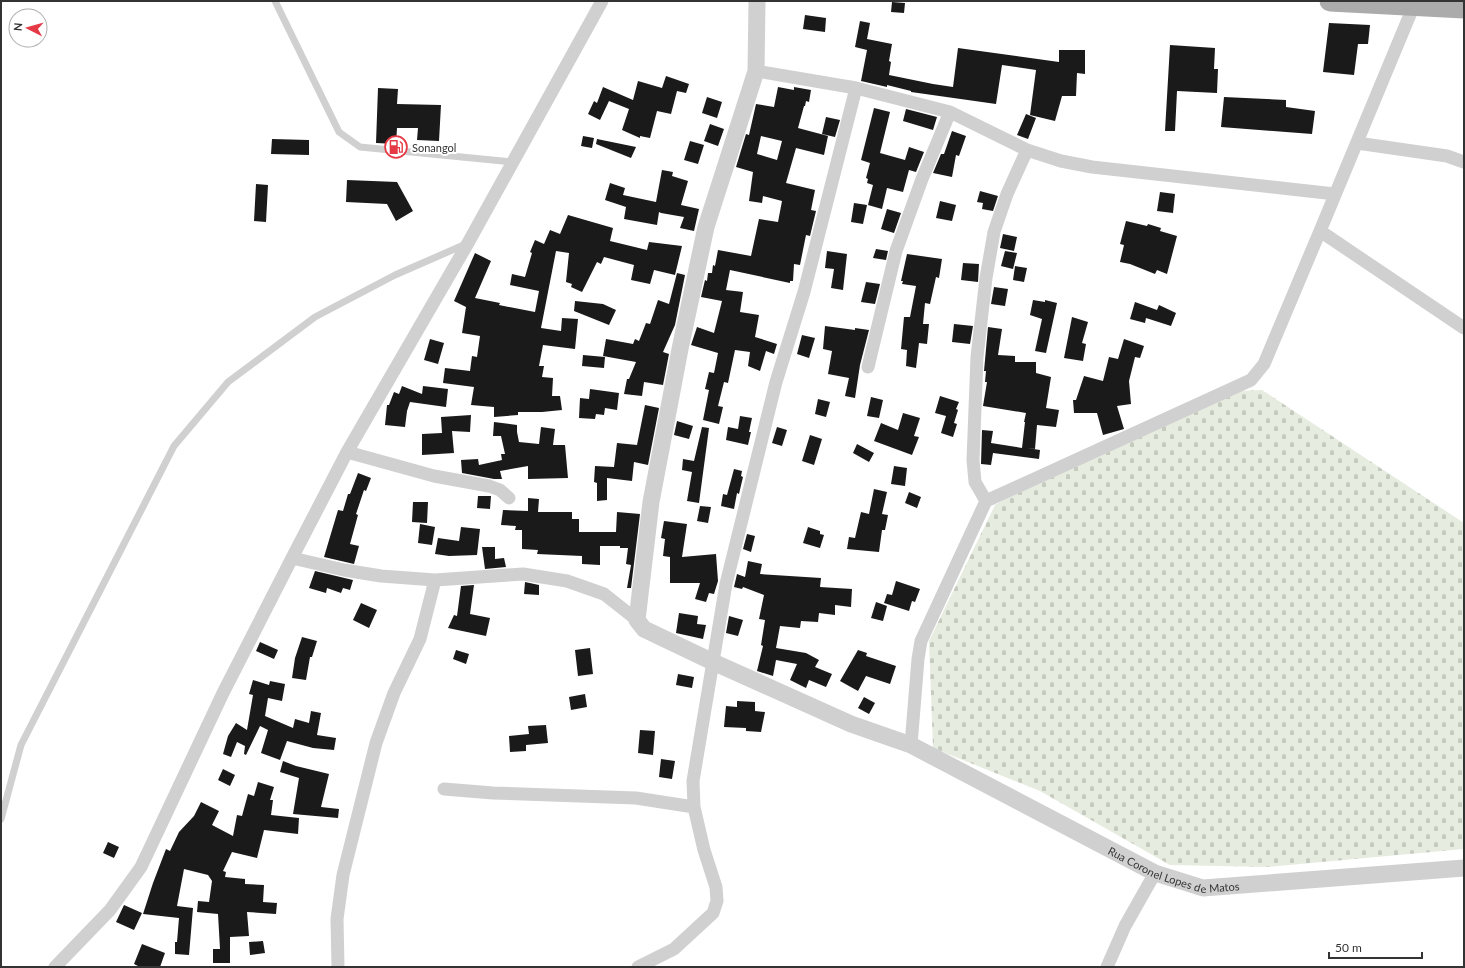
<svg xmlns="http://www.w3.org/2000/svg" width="1465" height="968" font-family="Lato,sans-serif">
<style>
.cemetery{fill:url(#cemetery-stones)}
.building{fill:#1a1a1a;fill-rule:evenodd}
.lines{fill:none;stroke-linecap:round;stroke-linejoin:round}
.service{stroke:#d0d0d0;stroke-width:7}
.minor{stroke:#d0d0d0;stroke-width:13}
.tertiary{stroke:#d0d0d0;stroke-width:17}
.primary{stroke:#ababab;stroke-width:21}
.labels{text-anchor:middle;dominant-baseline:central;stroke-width:4;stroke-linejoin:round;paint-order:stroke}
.poi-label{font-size:11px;fill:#333;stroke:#fff;text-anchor:start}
.street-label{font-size:11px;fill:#333;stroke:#fff}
</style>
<defs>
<pattern id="cemetery-stones" width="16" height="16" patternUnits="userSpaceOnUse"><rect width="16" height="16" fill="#e6ecdf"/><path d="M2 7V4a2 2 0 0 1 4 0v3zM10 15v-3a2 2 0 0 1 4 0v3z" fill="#c6cbc0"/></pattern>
</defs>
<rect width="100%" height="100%" fill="#fff"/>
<path class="cemetery" d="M1262,390L1464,523V849L1267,867L1170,865L1040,791L933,748L929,641L995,505L1021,490L1241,391Z"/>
<path class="building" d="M892,2L905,3L904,13L891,12Z
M805,15L826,18L825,32L803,29Z
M860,21L870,23L867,39L892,44L889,61L891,62L889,75L933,84L953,87L958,48L1059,62V50H1085V74L1077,73L1076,96H1062L1055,121L1030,115L1036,70L1002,65L996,104L911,92V91L887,85V87L861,81L867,50L855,47Z
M1329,23L1370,25L1368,44H1358L1354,75L1323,72Z
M1170,45L1215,48L1214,69H1218L1217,93L1177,91L1175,131H1165Z
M666,76L689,84L686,93L677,91L671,114L657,111L650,138L640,136V138L622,130L629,109L609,101L600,120L588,114L594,101L597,103L603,87L633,100L638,81L662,88Z
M778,87L794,90V87L811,90L809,102L806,101L805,106H804L798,128L828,136L824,155L796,148L786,183L815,190L811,210L816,211L810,236L806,235L800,265L794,264L793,281H790V283L730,270L726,290L743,292L740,312L759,315L755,337L777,344L774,354L766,351L760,371L748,366L750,352L735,350L728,383L724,382L718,406L723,407L719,424L703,420L709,390L705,389L709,372L714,373L718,353L691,345L697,327L714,333L722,301L701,297L705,280L707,281L708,273H712L713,265L715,266L718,250L751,256L759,219L778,222L782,201L763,196L762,203L749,201L753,172L736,167L746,134L749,135L756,104L774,107ZM761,136L782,141L777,160L757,154Z
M378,88L398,89L397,104L441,105L439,141L417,140L418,128H397L396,144L376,143Z
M707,97L722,102L717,118L702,113Z
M1224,97L1286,100V107L1315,111L1312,134L1221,127Z
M874,108L890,112L880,153L905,160L909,147L924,152L916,172L909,170L903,192L887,188L882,209L868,205L873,185L867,183L868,179L866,178L870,163L861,160Z
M906,109L937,117L933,130L903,121Z
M1026,114L1036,118L1028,139L1017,135Z
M826,117L840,120L835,137L822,134Z
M710,124L724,129L718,146L704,141Z
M952,131L966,136L959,156L956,155L952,177L933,173L941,154H944Z
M583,136L594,138L592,148L581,146Z
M272,139L309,140V155L271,154Z
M597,139L636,147L631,158L596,144Z
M690,141L704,145L698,164L684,160Z
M662,170L673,172L672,176L688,181L681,205L699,209L694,231L680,228L684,217L661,213L659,212L657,225L624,219L626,207L605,200L610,183L625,188L623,195L656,202Z
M347,180L397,182L413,211L396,221L387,204L346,202Z
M256,184L268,185L266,222L254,221Z
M980,191L998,196L993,211L982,209L983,203L977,202Z
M1160,192L1175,194L1173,213L1157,211Z
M940,201L956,205L952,221L936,218Z
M854,203L867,205L863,224L851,222Z
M887,209L901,213L894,233L881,229Z
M568,215L613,228L610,241L647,250L649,242L682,246L675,275L654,270L650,284L631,280L634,265L604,257L601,264L597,262L582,292L571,287L572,284L566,282L569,253L556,251L541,328L561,331L562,318L578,319L575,349L543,345L539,366H544L542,377L553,378L552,396H560L562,410L542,412H518V415L494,417V407L471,405L474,387L443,383L445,368L470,371L472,356L477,357L480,336L462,333L466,307L454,301L475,253L491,261L475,298L500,303L499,305L535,312L539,291L510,285L512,274L525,277L532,253L530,252L535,240L544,244L550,230L560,234Z
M1126,221L1147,226L1148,224L1161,228L1160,231L1177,236L1167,274L1157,270L1155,274L1130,264L1120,262L1124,245L1120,244Z
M1003,234L1017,237L1014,251L1000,248Z
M876,249L888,251L886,260L873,258Z
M827,251L847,254L843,290L831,288L834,269L825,268Z
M1005,251L1017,253L1013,269L1001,266Z
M907,254L942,259L939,278L936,277L930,304L925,303L923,324H929L927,344L919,343L916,368L906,366L907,350L901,349L904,317H910L916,286L902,284L903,281H901Z
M963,263L979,264L978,282L961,280Z
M1015,266L1027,268L1024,282L1013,280Z
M677,273L685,275L675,325L663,352L669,354L663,385L644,382L642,396L624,394L627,379H629L636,362L603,356L606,339L633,344L635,339L639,341L646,323L650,324L658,300L669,304Z
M866,282L880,284L875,304L861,302Z
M994,287L1008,289L1005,306L991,304Z
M1033,300L1045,302V300L1057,303L1046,353L1035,351L1042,319L1030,315Z
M575,301L603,304L616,310L609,325L574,311Z
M1135,302L1157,310L1159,305L1176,313L1171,326L1146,318L1145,323L1130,319Z
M1072,317L1088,322L1082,343L1086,344L1083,361L1064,358Z
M954,324L973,326L970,344L952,342Z
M825,326L855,330V328L869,330L860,365L855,398L845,396L849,378L828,374L832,351L823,349Z
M988,327L1002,329L998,355L1015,356V362H1036V373L1051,377L1046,408L1059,410L1056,427L1037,425L1035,449L1027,448L1040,450L1039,459L993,453L991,465L981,464L982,430L993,431L991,443L1022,448L1025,422H1024L1026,413L983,406L987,382H985L986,371H984Z
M802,335L815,338L809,358L797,354Z
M430,339L444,343L438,364L424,360Z
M1124,339L1144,346L1140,358L1135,357L1129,381L1131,404L1117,406L1124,429L1103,435L1097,413H1074L1073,400H1076L1084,376L1103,381L1109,357L1118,359Z
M583,355L605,357L604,368L582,366Z
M402,386L422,394L423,386L448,389L446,407L410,402L407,411L405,427L385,425L387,405H389L394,392L399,394Z
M590,389L619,393L617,410L605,408L604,415L596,414L595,419L579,418L580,398L589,399Z
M940,396L959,402L956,409L958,410L954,423L957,424L953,437L941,433L946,416L935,413Z
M871,397L883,400L879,418L867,416Z
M818,399L830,402L826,417L815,414Z
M645,405L659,408L648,465L634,462L632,481L607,478V500L597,501V483L594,482L595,466L614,467L617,443L637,445Z
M903,413L920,418L914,436L919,437L912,455L874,441L881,423L898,430Z
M471,415L470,432L452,431L454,453L422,455V434L442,433L441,417Z
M740,416L752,418L749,432H751L748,445L726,440L728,427L738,429Z
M677,421L693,426L689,439L674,435Z
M494,422L517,425V432L519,442L539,444L541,427L555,429L553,445H565L568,478L528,479V466L500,471L502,479H494L462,473L461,460L478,459L479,465L502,460L501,454H505L501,436H493Z
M702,427L709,428L699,503L687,501L692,472L682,470L683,459L694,461Z
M777,427L787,430L782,446L772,443Z
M810,435L822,439L814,465L802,461Z
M857,444L874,453L869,462L853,453Z
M894,466L907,468L905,486L891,484Z
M734,469L742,471L741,476L743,477L739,494L737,493L734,509L721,506L723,494L727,495Z
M358,473L371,478L366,491L364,490L356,514L358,515L350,544L359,546L354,564L324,557L338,510L343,511L348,494H350Z
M874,489L887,492L882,514L888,515L885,530H882L879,552L847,549L849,537L855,538L861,512L869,514Z
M909,492L921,497L917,508L905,503Z
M478,496H491L490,509L477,508Z
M528,498L539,499L538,512H572V519H579V532H616L617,512L640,514L631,588H627L631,565L626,564L628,548H620V546H600V565L582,564V556L537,554L538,550L522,549V530H515L516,526L501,525L503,510L528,511Z
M413,502H428L427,523L412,522Z
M700,506L711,507L708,523L697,521Z
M664,521L687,524L682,557L716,554L718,581L714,594L709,593L706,602L695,599L700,583H670V557L663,556L665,539L661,538Z
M420,524L435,527L432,545L418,543Z
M461,527L480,529L477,555L449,556L435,554L438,538L459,541Z
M808,527L820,531V534L824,535L820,548L803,543Z
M747,534L755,536L751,552L743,549Z
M482,547H495V559L504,558L506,567L485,569Z
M748,561L762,564L760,574L821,578L820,587L852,589L851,607L835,605V615L819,613L818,622L801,621L800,628L780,626L776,648L806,653L819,660L815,667L832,674L826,687L809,680L806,688L790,680L797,664L776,660L773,676L757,671L763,646L761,645L765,620L759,619L764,595L743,587L742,589L734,587L737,574L745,577Z
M315,571L353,580L350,590L343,588L341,593L327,588L326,593L309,588Z
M896,581L920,589L915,602L912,601L909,611L884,603L887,594L892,595Z
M525,582L539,585V595L524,594Z
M474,585L470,614L490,618L486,636L448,628L454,615L457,616L461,586Z
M876,602L887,606L883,621L871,618Z
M361,603L377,610L369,628L353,620Z
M679,613L698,616L697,624L706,625L703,639L676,633Z
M729,616L743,620L738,636L726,633Z
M302,637L317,641L312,657H310L306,680L292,678L295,658Z
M260,642L278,650L274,659L256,651Z
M590,648L593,674L578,676L575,650Z
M456,650L469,654L466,664L453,659Z
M858,650L867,653L866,656L896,666L890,684L866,676L858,691L840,681Z
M678,674L694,677L692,688L676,685Z
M253,680L269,685L270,681L285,684L282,701L268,698L265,716L293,728L295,719L309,723L311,711L321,713L317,735L336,738L334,750L313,748L287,741L280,760L261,753L268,730L260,726L246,755L244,754L245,746L237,742L231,757L223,754L228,736L236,723L247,730L253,695L249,694Z
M585,694L587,707L571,710L569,697Z
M864,697L875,703L869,714L858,708Z
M737,701L755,702V711L765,712L761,732L746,731V728L724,727L726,706L737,707Z
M546,725L548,743L526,745V751L510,752L509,736L529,734L528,726Z
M640,730L655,731L653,755L638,753Z
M661,759L675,761L672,779L659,777Z
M283,761L296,766L329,774L321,807L339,809L338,818L293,814L299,778L280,772Z
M223,769L235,775L230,786L218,780Z
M258,782L274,787L270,800H273L271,815L299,818L298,834L264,830L257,858L232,852L223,871L226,872L225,877L245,879V884L264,885L263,902L277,903L276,914L247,912L249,936L230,937V963H213V949H220L218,914L197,912L198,901L209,902L212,881L208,875L184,869L177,906L193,908L189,955L175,954V942H177L179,918L143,914L153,883L166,849L170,851L179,832L194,816L201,802L219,811L212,825L233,836L237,815L242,816L248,794L254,796Z
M108,842L119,847L114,858L103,853Z
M124,905L142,913L134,930L116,922Z
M263,941L265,953L250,955L249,942Z
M142,944L165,953L160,967H140L134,964Z"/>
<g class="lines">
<path class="service" d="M275,1L339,132L360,147L513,162
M1,819L21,745L174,446L228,382L315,317L395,275L466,244"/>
<path class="minor" d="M1414,5L1320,231L1464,328
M756,71L856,88L950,112L1027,150L1061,161L1092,167L1335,194
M1357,143L1447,156L1464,162
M868,367L896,251L922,179L950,112
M347,452L434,476L489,486L500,490L509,498
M986,501L975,482L973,460L977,357L986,278L994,232L1007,194L1027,150
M292,558L344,570L381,576L435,580L523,574L567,581L604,594L637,620
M911,745L918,659L921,641L986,501L1251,380L1264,364L1320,231
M444,789L493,793L636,798L694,807
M55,967L110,910L141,867L223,693L292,558L347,452L468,243L602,1
M338,967L337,919L343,875L376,743L394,693L420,639L435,580
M638,967L674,949L713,913L717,901L716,887L704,850L694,807L693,781L726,584L776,382L804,292L856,88
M1107,967L1125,926L1155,873"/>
<path class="tertiary" id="s1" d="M757,1L756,71L706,227L680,349L651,502L637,620L644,629L713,662L851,724L911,745L1155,873L1203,888L1464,868"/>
<path class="primary" d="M1330,1L1464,8"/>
</g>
<defs>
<g id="fuel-ring" transform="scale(1.15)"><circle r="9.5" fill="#fff" stroke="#e63946" stroke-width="1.5"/><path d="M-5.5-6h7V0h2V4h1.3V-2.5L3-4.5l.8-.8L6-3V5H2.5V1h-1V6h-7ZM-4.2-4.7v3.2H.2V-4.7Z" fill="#e63946"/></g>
</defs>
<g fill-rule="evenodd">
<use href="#fuel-ring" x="396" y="147"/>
</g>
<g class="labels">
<g class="poi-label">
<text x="412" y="147">Sonangol</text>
</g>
<g class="street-label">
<text stroke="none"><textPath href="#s1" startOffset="1229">Rua Coronel Lopes de Matos</textPath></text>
</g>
</g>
<rect width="1465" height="968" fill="none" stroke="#333333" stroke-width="4"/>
<g transform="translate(28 28) rotate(276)"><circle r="19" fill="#ffffff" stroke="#adadad"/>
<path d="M0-3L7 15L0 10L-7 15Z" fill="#e63946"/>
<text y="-6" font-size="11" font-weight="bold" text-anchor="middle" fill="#333333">N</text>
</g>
<path d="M1329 952v6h93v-6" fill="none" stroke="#333333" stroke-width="2"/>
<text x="1335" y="952" font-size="12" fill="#333333" stroke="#ffffff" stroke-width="3" paint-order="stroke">50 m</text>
</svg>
